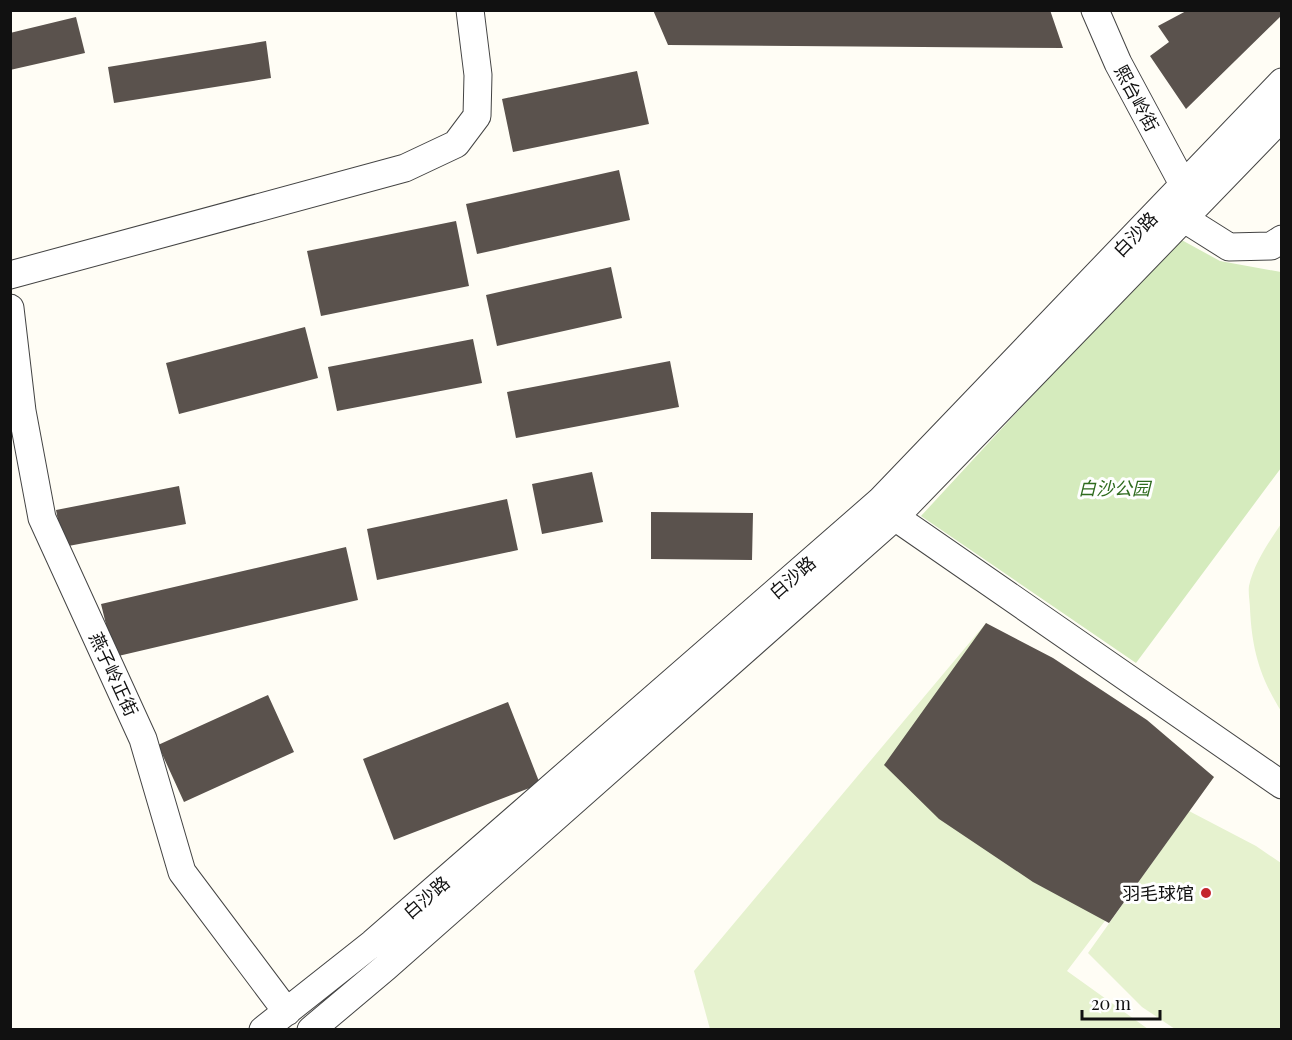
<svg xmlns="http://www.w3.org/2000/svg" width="1292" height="1040" font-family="'Playfair Display','Noto Sans SC',serif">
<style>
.green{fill:#d5ebbd}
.pitch{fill:#e6f2cf}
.building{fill:#5a524d}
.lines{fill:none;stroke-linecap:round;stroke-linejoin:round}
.minor-casing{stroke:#444;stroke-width:29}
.minor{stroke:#fff;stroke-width:27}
.poi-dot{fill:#c4262e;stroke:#fff;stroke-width:2}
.labels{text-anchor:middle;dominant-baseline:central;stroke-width:6;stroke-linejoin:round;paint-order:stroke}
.street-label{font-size:18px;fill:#111;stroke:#fff}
.park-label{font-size:18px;font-style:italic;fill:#2f6b1f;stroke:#fff}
.poi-label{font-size:18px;fill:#111;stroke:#fff;text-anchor:end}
</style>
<rect width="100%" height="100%" fill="#fffdf5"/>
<path class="green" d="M1178,238L1220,261L1281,272V468L1136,663L921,516Z"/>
<path class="pitch" d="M1281,524V711C1260,677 1252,650 1250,609C1250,602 1248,593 1249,586C1254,563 1269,542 1281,524Z
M986,623L1214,777L1067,971L1148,1029H710L694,971Z
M1189,811L1256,846L1281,863V1029H1175L1142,1007L1088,953Z"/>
<path class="building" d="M653,10H1050L1063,48L668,45Z
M1188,10H1281V16L1186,109L1150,56L1169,42L1158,26Z
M76,17L85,53L10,70V33Z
M266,41L271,78L114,103L108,67Z
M637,71L649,124L513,152L502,99Z
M619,170L630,220L477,254L466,204Z
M456,221L469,286L321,316L307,251Z
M611,267L622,318L497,346L486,295Z
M305,327L318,378L179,414L166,363Z
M473,339L482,383L337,411L328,367Z
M670,361L679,407L516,438L507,392Z
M592,472L603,522L542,534L532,484Z
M179,486L186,524L63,547L56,510Z
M507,499L518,550L377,580L367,529Z
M651,512L753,513L752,560L651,559Z
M346,547L358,600L114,657L101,604Z
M986,623L1053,658L1147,720L1214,777L1109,923L1033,882L939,819L884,765Z
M268,695L294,752L184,802L158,745Z
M508,702L540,784L394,840L363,759Z"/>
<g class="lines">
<g class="minor-casing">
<path id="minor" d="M1095,10L1118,63L1183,184
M1183,218L1229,247L1271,246L1282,239
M10,275L405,168L456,144L477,116L478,75L470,10
M10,308L22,411L42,518L143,739L182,872L287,1012
M895,517L1282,785
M263,1030L373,943L880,501L1282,82
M311,1030L386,967L895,517L1282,117"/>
</g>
<use href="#minor" class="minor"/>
</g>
<circle class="poi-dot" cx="1206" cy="893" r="6"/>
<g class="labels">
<g class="street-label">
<text transform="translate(1137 98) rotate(62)">熙台岭街</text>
<text transform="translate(1135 234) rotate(-46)">白沙路</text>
<text transform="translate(792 577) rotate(-41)">白沙路</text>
<text transform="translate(114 674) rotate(65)">燕子岭正街</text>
<text transform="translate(426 897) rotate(-41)">白沙路</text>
</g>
<g class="park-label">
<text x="1114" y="488">白沙公园</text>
</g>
<g class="poi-label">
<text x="1194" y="893">羽毛球馆</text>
</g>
</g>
<rect width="1292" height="1040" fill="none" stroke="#111111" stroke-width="24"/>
<path d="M1082 1010v9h78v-9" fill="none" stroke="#111111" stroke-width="3"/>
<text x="1091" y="1010" font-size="18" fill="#111111" stroke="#ffffff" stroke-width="4.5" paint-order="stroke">20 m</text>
</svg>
